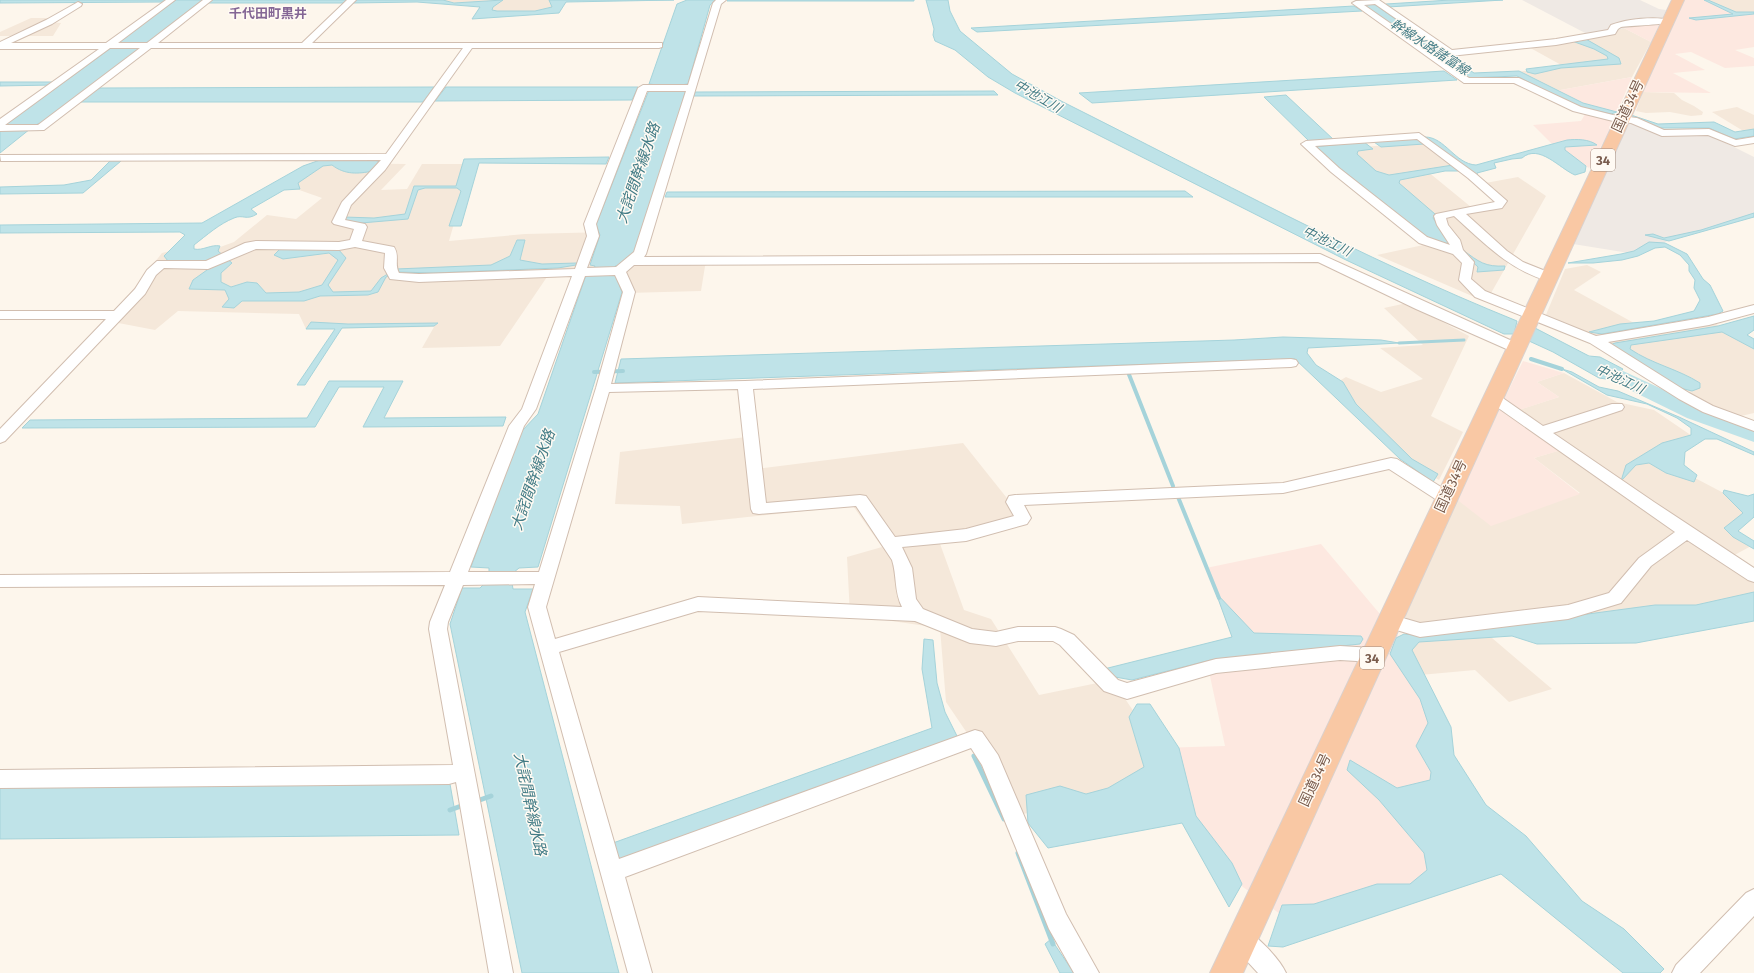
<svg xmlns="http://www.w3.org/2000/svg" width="1754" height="973" font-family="'Fira Sans','Noto Sans JP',sans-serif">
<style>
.residential{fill:#f5e8da}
.commercial{fill:#fde8e0}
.industrial{fill:#efe9e4}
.water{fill:#bfe3e8;stroke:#a5d3da}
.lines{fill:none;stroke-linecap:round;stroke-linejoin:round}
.stream-far3{stroke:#a5d3da;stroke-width:2.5}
.stream-far2{stroke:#a5d3da;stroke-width:3}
.stream-far1{stroke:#a5d3da;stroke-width:4}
.stream{stroke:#a5d3da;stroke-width:5}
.river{fill:#bfe3e8;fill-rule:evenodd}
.minor-casing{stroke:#d1beb0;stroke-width:2}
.trunk-casing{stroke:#dad1cd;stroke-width:2}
.minor{fill:#fff;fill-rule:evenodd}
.trunk{fill:#f9c8a4;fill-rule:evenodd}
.labels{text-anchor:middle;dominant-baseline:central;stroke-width:3;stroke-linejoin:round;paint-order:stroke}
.far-quarter-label{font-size:13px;font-weight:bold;fill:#846695;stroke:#fffaf3}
.far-water-label{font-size:13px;font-style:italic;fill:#437c86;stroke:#fffaf3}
.shield{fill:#fffaf3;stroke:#a28b7f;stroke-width:1}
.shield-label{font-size:13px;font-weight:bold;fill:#7a5c4d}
.street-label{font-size:14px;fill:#7a5c4d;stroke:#fffaf3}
.water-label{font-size:15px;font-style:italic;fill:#437c86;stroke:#fffaf3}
</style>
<rect width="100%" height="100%" fill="#fdf6ec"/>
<path class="residential" d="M429,0H556L553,12L483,16V6Z
M1708,0H1754V14L1739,15Z
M31,18H56L51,22L61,23L53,36H0V32Z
M1616,24L1651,42L1632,77L1555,91L1516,72L1563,66L1525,45L1587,34Z
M1643,92L1674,93L1682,100L1694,106L1703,112L1702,115L1691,116L1670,112L1646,113L1636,111Z
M1737,107L1754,115V131L1745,132L1712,112Z
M1432,141L1466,166L1427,171L1471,207L1492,205L1496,198L1480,184L1518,177L1546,196L1486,302L1377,255L1442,241L1341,149Z
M320,163L406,164L381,190L407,189L422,164H471L449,241L525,234L608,232L596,273L549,274L500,346L422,348L434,327L306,329L299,314L178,311L155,330L108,321L162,253L182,248L201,254L234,242L267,215L296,219L322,198L288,186Z
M636,260H706L701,291L627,293L617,273Z
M1587,265L1601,272L1574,290L1654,334L1716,324L1754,345V413L1728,419L1587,340L1543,322L1565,269Z
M1407,303L1469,336L1431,416L1463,432L1439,480L1404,459L1331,386L1346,377L1381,392L1423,379L1380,348L1423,345L1384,308Z
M1564,373L1617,402L1654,410L1695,438L1657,458L1754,509L1731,532L1753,545L1729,558L1754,574V602L1485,632L1552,689L1509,702L1475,670L1420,675L1406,645V612L1455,498L1580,493L1534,458L1564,449L1512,412L1559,397L1537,382Z
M755,436L757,469L963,443L1026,522L939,541L964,610L991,619L1039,695L1112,680L1159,748L1177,782L1009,817L984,758L946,702L940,628L850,615L847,557L882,547L853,506L682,524L680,506L615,504L620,452Z"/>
<path class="commercial" d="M1684,0H1708L1739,15L1754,14V47L1735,50L1754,58V66L1725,68L1691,52L1675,54L1705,70L1673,73L1711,93L1643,92Z
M1661,21L1651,42L1616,24Z
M1632,77L1617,112L1581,104L1555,91Z
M1587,111L1617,117L1589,168L1554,146L1533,125L1581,121Z
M1523,361L1564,373L1537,382L1559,397L1513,412L1565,449L1534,458L1580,494L1491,526L1455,498Z
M1321,544L1406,645L1449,782L1433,891L1287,919L1225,874L1159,748L1225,746L1205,653L1232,637L1206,568Z"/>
<path class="industrial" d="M1522,0H1640L1659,9L1666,10L1661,21H1652L1610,32L1587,34Z
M1629,121L1662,136L1706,133L1754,157V217L1673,239L1635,254L1573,244Z"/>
<path class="water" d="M0,0H168L165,2L0,3Z
M176,0H203L145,44L129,48H140L111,73L41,123L35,125L0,153V130L17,125H5L111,48H123L127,45L115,44Z
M211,0H347L344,3H207Z
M355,0H443L454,3L503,0L493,7L492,10L497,11H535L552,7L549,0H674L566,2L559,13L472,19L480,7L417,2L352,3Z
M687,0H716L710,5L688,84L679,85L677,90H686L637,252L621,266H615L612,274H615L622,292L538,567L519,568L513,573H489V568L471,567L520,433L538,414L586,275L592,274L595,266L590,265L600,235L596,225L649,90H656L658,85L649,84L677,4Z
M728,0H914V1H727Z
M926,0H948L950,11L960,31L1012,74L1063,102C1213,177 1361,258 1517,321L1514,334H1504L1346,260L1015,93L988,77L955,50L935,41L933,35L934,29Z
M1450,0H1503L1388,7L1384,6L1386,4Z
M1704,0H1708L1736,12H1754V14L1696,20L1689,18L1733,14Z
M1374,4L1421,37L1407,38L1362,5Z
M1354,6L1362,11L977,32L971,28Z
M1584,38L1619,58L1621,64L1561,68L1535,74L1527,72L1526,69L1608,59L1607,56L1594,49L1572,41Z
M1417,41H1426L1474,73L1519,71L1583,103L1617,112L1611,114L1574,106L1517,76L1468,78L1414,42Z
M1444,71L1457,80L1092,103L1079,93Z
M0,82H57L53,85L0,86Z
M434,87L423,102H80L98,88Z
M446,87H638L632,100L435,101Z
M994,91L998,95L694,96L695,92Z
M1286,95L1334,140L1309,141L1264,97Z
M1631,115L1658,124L1714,122L1735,132L1754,129V136L1734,139L1709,128H1655L1630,117Z
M1425,137C1445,137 1455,164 1476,165L1567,140C1577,139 1589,139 1597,145L1565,147V150L1586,166L1585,172L1575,175C1560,169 1539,143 1522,158L1512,159L1494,163L1496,168L1477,173L1478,177L1450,158Z
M1417,138L1424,144L1381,147L1374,142Z
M1364,142L1373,149L1358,151L1357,154L1376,171L1389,175L1453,165L1459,171H1445L1400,180L1399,183L1435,214L1433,218L1435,221L1452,244L1432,241L1313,147Z
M609,157L606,164L479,163L461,226H449L461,191L457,188H425L418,190L408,219L361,223L343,221L344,217L374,218L405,214L414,186H456L464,159Z
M372,159L380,162L373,171C358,174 345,175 332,165L323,166L298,183L300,189L284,190L251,209L257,214C246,221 243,214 234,218C219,224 207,235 194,245V249C203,251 211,244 220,246L218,251L232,263L221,273V282L231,287L247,282L257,283L266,293L299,292L322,285L338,260L329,253L283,259L274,255L281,248L338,249L346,258L328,285L333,292L371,291L381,278L396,269L491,265L510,256L517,240H525L520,260L542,264L577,263L576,265L558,268L433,273L397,272L386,277L378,292L368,295L320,296L304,301H242L234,308L222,307L229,299L225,290L189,289L193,280L214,265L168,261L164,256L185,235L180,232L0,233V225L202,223L303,166L320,160Z
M110,161H121L83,193L0,194V187L64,185L91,180Z
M1185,191L1193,197H665L667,192Z
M1754,213V217L1669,241L1645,235L1653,234L1664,238L1701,230Z
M1649,242L1665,243L1687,254L1703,279L1710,285L1723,311L1718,314L1602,334L1589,332L1620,324L1654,321L1694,311L1700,300L1694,288L1695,280L1689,271V265L1680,255L1665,247L1655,248L1638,256L1622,260L1593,263H1568L1621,254L1634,251Z
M1463,250C1479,262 1485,267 1505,266L1504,270L1477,272L1478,267L1463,253Z
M1754,316V330L1747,335L1754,339V349L1722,332L1631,345L1630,349C1652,364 1678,369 1700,383V388L1692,391L1680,388L1610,345L1615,343L1718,326Z
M311,322L348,324L438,323L434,326L342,328L305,385H297L335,329H306Z
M1535,328L1589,356L1600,357L1623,369L1613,380L1599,378L1553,352L1529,341Z
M1283,337L1381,340L1399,343L1308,348L1307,353L1316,365L1343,382L1356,404L1412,459L1438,474L1433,482L1400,459L1295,359L615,383L621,359L1234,340Z
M1562,369L1572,372L1599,387L1618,391L1679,417L1754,452V455L1717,439H1705L1685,452L1684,465L1697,475L1694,482L1666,473L1649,463L1636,465L1621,481L1626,465L1662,443L1691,435V428L1677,418L1647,404L1607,395Z
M329,381H403L384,418L506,417L503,426L363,427L384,387H339L315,427L22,428L30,420L307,418Z
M1724,490L1748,496L1754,494V517L1738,531L1754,541V549L1733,537L1724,528L1743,513L1723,493Z
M485,583H512L513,589H533L525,612L619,973H522L450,624L462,588H480Z
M1754,592V621L1636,643L1537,644L1512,636L1419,642L1412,650L1451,727L1454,755L1486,805L1526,836L1582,901L1624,929L1664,969L1660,973H1623L1501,874L1283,947L1268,946L1282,905L1314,904L1377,884H1410L1427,870L1424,853L1379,800L1347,770L1350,760L1397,788L1430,780L1431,772L1416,746L1428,723L1420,699L1390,654L1396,638L1404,634L1424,636L1655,605H1696Z
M1216,593L1254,633L1361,636L1363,639L1360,644L1211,660L1132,680L1115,677L1104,669L1232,637Z
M924,639L933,640L937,683L945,712L958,738L618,860L613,843L932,728L922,669Z
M1137,704H1150L1179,748L1196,816L1232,863L1242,884L1229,907L1182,823L1048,848L1028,823L1026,795L1060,786L1086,794L1108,788L1144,767L1129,717Z
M450,784L459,835L0,839V787Z
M1051,939L1074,973H1060L1045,944Z"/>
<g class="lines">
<path class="stream-far3" d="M1410,35L1423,44"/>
<path class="stream-far2" d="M1399,343L1464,340"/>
<path class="stream-far1" d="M1531,359L1562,369
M594,372L623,371
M1128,372L1173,486
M1178,497L1219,598"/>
<path class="stream" d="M974,756L1004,819
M474,802L491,796
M450,810L464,805
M1018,853L1053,944"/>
<path class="river" d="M1588,356L1595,358L1703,408L1754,427V442L1687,418L1581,366L1578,362L1581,358Z"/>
<g class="minor-casing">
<path id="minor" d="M166,0H175L118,43H147L203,0H212L158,43H302L347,0H356L312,43H662V47L659,48H472L385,170L351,205L345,220L365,224L367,227L362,241L394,247C400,256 394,264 399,273L419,274L575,269L587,236L584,224L638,88L643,85H688L713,3L716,0H726L721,4L646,254L644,257L1320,254L1521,345L1523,348L1521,351H1511L1416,309L1318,262L634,265L626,272L635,292L611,384L745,381L1291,359L1296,360L1298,363L1296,366L1291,367L753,389L766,503L860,495L866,496L895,537L966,529L1014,516L1006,502L1009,496L1015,495L1283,483L1391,458L1397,459L1452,494L1454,498L1452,502L1446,503L1440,502L1389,469L1283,493L1024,505L1031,518L1027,524L966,541L902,547L912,568L916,599L923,609L972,629L996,632L1018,627H1055L1061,629L1074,635L1118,680L1127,683L1216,659L1340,646L1373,648L1380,650L1382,655L1380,660L1373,662L1340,660L1216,673L1127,699L1104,691L1060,645L1053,641H1018L996,646L970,643L915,621L698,611L559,652L619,859L975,730L982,732L998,755L1066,914L1099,973H1074L1049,929L982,765L971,748L625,877L652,973H628L528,607L535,584L463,585L448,622L447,629L513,973H489L456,782L449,784L0,788V770L453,765L429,629L430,622L445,585L0,587V575L450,572L509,426L522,409L572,276L419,282L390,279L384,268L385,253L355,247L339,250L256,249L208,269L164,268L156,275L145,294L5,441L0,443V429L106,319H0V311H114L135,289L147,270L157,261H206L245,243L256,241L339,242L350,240L354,229L334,224L332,222L342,202L381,160L1,161L0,155L386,154L463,48H151L44,130L0,131V119L99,49H0V42L46,20L78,2L82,4L81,6L52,24L11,43H106ZM110,48H140L38,125H5ZM647,91H686L634,252L616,267L587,268L599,236L596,224ZM615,275L623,292L596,388L539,572H468L524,426L536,409L585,276ZM738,389L751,509L753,513L759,514L856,506L892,560C897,575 894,592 902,607L698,597L555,639L546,607L609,392Z
M1379,0L1452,50L1556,39L1608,30L1611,25C1627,19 1654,16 1671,20L1672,22C1670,24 1628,26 1621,27L1618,29L1615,34L1556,45L1450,56L1375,4L1364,5L1469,78H1519L1581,107L1613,115L1637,118L1664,130L1709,129L1736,140L1754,137V143L1735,146L1708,135L1662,136L1631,123L1613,121L1573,111L1514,83H1464L1352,3L1356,1Z
M1419,133L1476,174L1507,201L1502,208L1466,214L1507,251L1523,262L1553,274L1555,277L1549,281C1510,271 1483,242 1454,216L1446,218L1448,225L1460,240L1463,250L1474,262L1471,279L1485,291L1596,336L1708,317L1754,305V313L1709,325L1608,342L1689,393L1713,406L1754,421V431L1703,412L1679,399L1590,343L1475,297L1459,280L1462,263L1453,254L1419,243L1331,172L1301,144L1306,141ZM1417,139L1468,178L1495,202L1436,214L1434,216L1437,225L1450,245L1427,237L1339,168L1315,146Z
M1492,393L1497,394L1543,426L1612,404H1622L1624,407L1622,410L1553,433L1654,502L1754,568V582L1748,580L1687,540L1651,566L1621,603L1568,619L1420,637L1383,626L1380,621L1383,616L1389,614L1420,623L1568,605L1609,593L1639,558L1675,532L1487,400L1485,397L1487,394Z
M1754,889V916L1700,973H1672L1676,965L1746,893Z
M1242,928C1256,934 1280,959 1286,973H1258L1234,947L1230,939L1234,931Z"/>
</g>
<g class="trunk-casing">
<path id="trunk" d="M1672,0H1684L1243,973H1210Z"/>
</g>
<use href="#minor" class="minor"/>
<use href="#trunk" class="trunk"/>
</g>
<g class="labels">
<g class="far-quarter-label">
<text x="268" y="13">千代田町黒井</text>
</g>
<g class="far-water-label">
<text transform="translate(1430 47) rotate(33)">幹線水路諸富線</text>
<text transform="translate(1038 96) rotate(30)">中池江川</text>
<text transform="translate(1327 241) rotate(26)">中池江川</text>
<text transform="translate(1620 379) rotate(25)">中池江川</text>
</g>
<g class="shield">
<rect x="1591" y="149" width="24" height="22" rx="3"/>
<rect x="1360" y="647" width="24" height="22" rx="3"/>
</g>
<g class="shield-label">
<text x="1603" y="160">34</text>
<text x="1372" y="658">34</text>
</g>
<g class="street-label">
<text transform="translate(1628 106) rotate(-65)">国道34号</text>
<text transform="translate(1451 486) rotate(-65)">国道34号</text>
<text transform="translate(1315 780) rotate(-65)">国道34号</text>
</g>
<g class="water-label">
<text transform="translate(638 173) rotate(-71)">大詫間幹線水路</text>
<text transform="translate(533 480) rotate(-71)">大詫間幹線水路</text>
<text transform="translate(530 804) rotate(78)">大詫間幹線水路</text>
</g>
</g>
</svg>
